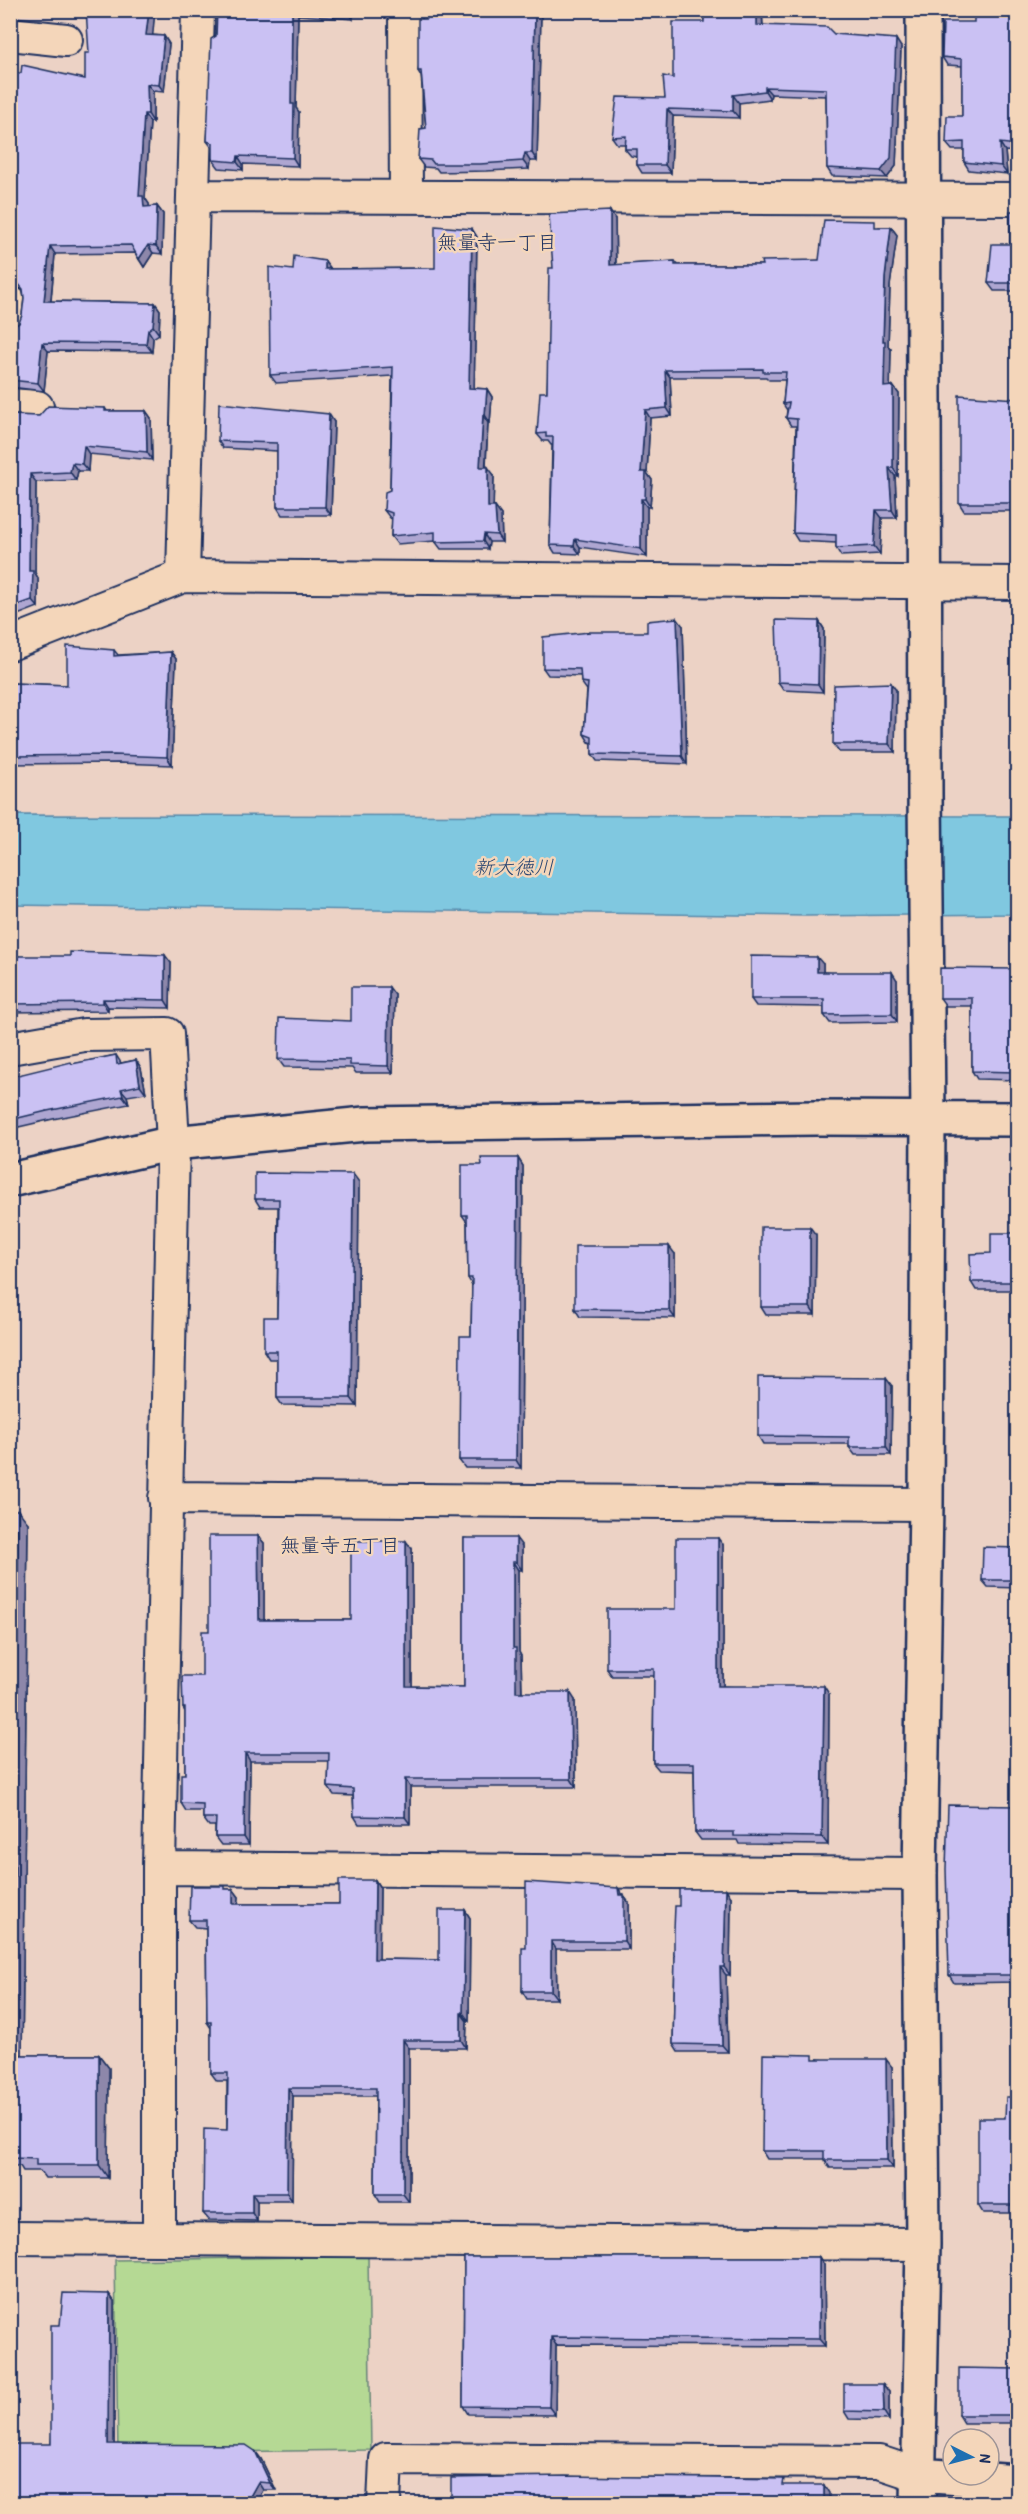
<svg xmlns="http://www.w3.org/2000/svg" width="1028" height="2514" font-family="'Patrick Hand','Klee One',sans-serif">
<style>
.green{fill:#b5d994;stroke:#688479;stroke-width:1.5}
.water{fill:#80c8e0;stroke:#588bac;stroke-width:1.5}
.lines{fill:none;stroke-linecap:round;stroke-linejoin:round}
.street-casing{stroke:#1b2f5e;stroke-width:36}
.secondary-casing{stroke:#1b2f5e;stroke-width:38}
.street{stroke:#f4d6ba;stroke-width:32}
.secondary{stroke:#f4d6ba;stroke-width:33}
.wall{fill:#aea6d1;stroke:#1b2f5e;stroke-width:1.5}
.shaded-wall{fill:#8d87aa;stroke:#1b2f5e;stroke-width:1.5}
.building{fill:#cac1f3;stroke:#1b2f5e;stroke-width:1.5}
.labels{text-anchor:middle;dominant-baseline:central;stroke-width:5;stroke-linejoin:round;paint-order:stroke}
.neighbourhood-label{font-size:20px;fill:#1b2f5e;stroke:#f4d6ba}
.water-label{font-size:20px;font-style:italic;fill:#2a4672;stroke:#f4d6ba}
</style>
<rect width="100%" height="100%" fill="#ecd2c5"/>
<filter id="ink" filterUnits="userSpaceOnUse"><feTurbulence type="fractalNoise" baseFrequency=".0167" numOctaves="2"/><feDisplacementMap in="SourceGraphic" scale="12" xChannelSelector="R" yChannelSelector="G"/><feConvolveMatrix kernelMatrix="1 2 1 2 8 2 1 2 1" color-interpolation-filters="sRGB"/></filter>
<g filter="url(#ink)">
<path class="green" d="M368,2256L371,2450L118,2453L115,2260Z"/>
<path class="water" d="M11,815L1017,816V914L806,916L11,905Z"/>
<g class="lines">
<g class="street-casing">
<path id="street" d="M198,10L193,196L1018,199
M405,10L406,197
M10,34L66,40
M10,320L12,304
M10,405L37,407
M183,576L193,196
M10,644L183,576L1018,583
M10,1048L84,1035L167,1034L173,1143L159,1868V2237
M165,1498L926,1504
M159,1868L920,1874
M10,2238L923,2244
M384,2504L386,2459L879,2462L918,2475"/>
</g>
<g class="secondary-casing">
<path id="secondary" d="M10,1180L173,1143L365,1124L816,1118L1018,1119
M918,2475L1018,2482
M918,2504L923,2244L920,1874L926,1504L928,1119L925,794L923,10"/>
</g>
<use href="#street" class="street"/>
<use href="#secondary" class="secondary"/>
</g>
<path class="wall" d="M155,10L152,35L164,36L169,44L164,92L153,91V122H150L145,198L149,204V207L157,206L163,214L162,254L153,253L144,267L135,253L55,254L51,301L155,303L160,310L159,334L153,338L152,352L48,351L44,391L10,387V329L19,323L22,315L24,298L22,289L14,286L10,287L11,73L85,79L89,53Z
M217,10H354L353,19L298,15L296,108L299,112L298,166L243,164V170L219,168L213,160V149L207,141L216,36Z
M426,10H617L541,13L537,161H530L529,169L486,171L439,172L436,168L424,167L418,159L426,128L421,76L418,71L426,19Z
M704,10H762L763,25L834,34L901,47L896,166L887,178L832,176L827,168L826,96L771,94L770,99L739,103V118L673,116L671,173H642L637,165V157L631,156L625,149V144H617L612,137L665,98L673,78L704,22Z
M1017,10V152L1005,151L1007,174L969,170L964,162V150H952L946,143L962,116V66L947,65L942,57L974,22Z
M1017,211V291H994L988,283L1012,244L1010,242Z
M615,219L616,265L675,261L678,265H762L819,260L879,227H891L897,235L890,286L888,346L891,349L890,386H893L899,394L898,476H895L897,518H882L880,554L841,556L836,548V543L798,541L793,533L796,426H791L786,418L787,410L783,404L785,380H769L766,377H670L672,416L650,418L647,473L652,480L650,507H647V557L580,547V554L555,553L550,545L552,445H551L548,441H543L537,434L547,392L553,268Z
M472,229L477,237L474,388L487,389L492,397L490,423H488L486,467L494,475L493,507H495L501,515L502,542H489L488,549H441L435,541L397,544L391,536L392,519L390,518L384,510L390,490L392,376L276,383L270,375L293,270L325,261L331,269L435,268Z
M1017,399V511H964L959,503Z
M105,408L107,411H146L151,418L152,460L89,454L88,471H78L76,480L36,482L35,573L38,578V607L10,618V415L39,416Z
M334,422L331,515H282L277,507V451L223,448L218,441Z
M819,621L824,629L823,692L784,690L778,682Z
M683,626L687,764L597,761L592,754V743L589,742L584,734L587,690L581,682V676L548,675L543,668L647,632Z
M114,650L118,655L171,652L176,659L172,765L119,763L10,764V683L67,685Z
M896,690L895,752H839L833,744Z
M10,956L171,963L170,1008L108,1007V1011L10,1012Z
M823,964V972L897,980V1022L830,1023L824,1015V1007L756,1006L751,999Z
M1017,972V1080L977,1079L972,1071V1006H946L940,998Z
M395,995L393,1073H356L352,1068L284,1067L278,1059L351,1021Z
M116,1055L121,1063L136,1060L141,1068L146,1093L127,1096L129,1104L53,1119L10,1129V1077Z
M518,1158L523,1166L521,1468H465L459,1460L471,1336L472,1285L468,1278L467,1222L462,1215L482,1165Z
M359,1182L357,1406L282,1405L277,1398V1359H269L264,1351L277,1317L278,1207H260L255,1199Z
M1017,1215V1290H976L971,1282L991,1253L1013,1233Z
M816,1235L815,1315H766L761,1307Z
M675,1254V1318L580,1317L575,1309Z
M892,1386L891,1455H855L849,1447V1444H763L758,1436Z
M10,1510L28,1523L22,2055H99L109,2068L108,2178H45L40,2171H23L20,2166H10Z
M258,1536L264,1543V1620H351L412,1549V1686L464,1687V1538L522,1546V1570H518L519,1652L521,1656L522,1692L575,1700L576,1787H410V1824H359L354,1816L353,1796L334,1795L328,1787L329,1761H250L249,1845H221L215,1837V1826H209L203,1818V1811H186L181,1803L185,1774V1712L183,1708L202,1676L209,1631Z
M723,1545V1686L829,1694L828,1845L739,1844L737,1840H701L695,1832L694,1771L659,1770L653,1763L654,1676H612L607,1669L676,1609Z
M1017,1548V1588L988,1587L982,1580Z
M1017,1806V1982L954,1983L949,1975Z
M375,1880L380,1888L379,1959L439,1960L465,1910L470,1918L469,2021H467L466,2048H409V2202H380L375,2194L376,2096H293L292,2201H257V2221L209,2220L203,2213L227,2130V2081H217L211,2073V2028L207,2022L206,1928L195,1927L189,1920L226,1889H233L239,1897L238,1904H339Z
M623,1895L629,1903V1949H556L557,1999H527L522,1991L526,1948Z
M731,1897L730,1975H726L728,2052H678L673,2044L675,1958L674,1955L679,1906Z
M817,2059L892,2067L893,2168H830L824,2159H767L762,2151Z
M1017,2097V2213H983L978,2205L1005,2118Z
M464,2257H819L824,2265L825,2346L556,2345L555,2415L468,2414L463,2406Z
M109,2294L114,2301V2444L255,2451L261,2459L276,2490H263L256,2504H10L51,2444L60,2325Z
M1017,2369V2423H964L959,2415Z
M883,2384L889,2392V2420L849,2419L844,2411Z"/>
<path class="shaded-wall" d="M149,10H155L152,43L146,35Z
M292,10H295L298,15L296,108L299,112L298,166L293,158L291,104Z
M348,10H354L353,19L348,11Z
M535,10H539L541,13L537,161L532,153Z
M757,10H762L763,32L757,25Z
M164,36L169,44L164,92L159,85Z
M896,39L901,47L896,166L887,178L881,171Z
M147,84L153,91V122L148,114Z
M765,87L771,94L770,99L765,91Z
M733,95L739,103V118L733,111Z
M667,109L673,116L671,173L665,165Z
M144,114L150,122L145,198L149,204L150,215L144,207L139,196Z
M1000,143L1005,151L1007,174L1001,166Z
M525,153L530,161L529,169L523,161Z
M238,156L243,164V170L237,162Z
M157,206L163,214L162,254L156,246Z
M610,211L615,219L616,273L610,265Z
M891,227L897,235L890,286L888,346L891,349L890,394L884,387L883,341L885,278Z
M472,229L477,237L474,396L469,388Z
M148,245L153,253L144,267L139,259Z
M50,246L55,254L50,309L44,301Z
M325,261L331,269H325Z
M155,303L160,310L159,334L153,326Z
M148,330L153,338L152,352L146,344Z
M42,343L48,351L44,391L38,383Z
M665,370L670,377L672,416L667,408Z
M893,386L899,394L898,476L893,468Z
M487,389L492,397L490,423L485,415Z
M645,410L650,418L647,473L652,480L650,507L645,499L641,472Z
M146,411L151,418L152,460L147,452Z
M329,414L334,422L331,515L325,507Z
M483,415L488,423L485,475L480,467Z
M84,446L89,454L88,471L82,464Z
M72,463L78,471L76,480L70,472Z
M488,467L494,475L493,515L488,507Z
M889,468L895,476L897,518L892,510Z
M30,474L36,482L35,573L38,578V607L32,600L29,571Z
M1012,491L1017,499V511L1012,503Z
M641,499L647,507V557L641,549Z
M495,507L501,515L502,542L497,535Z
M876,510L882,518L880,554L874,546Z
M484,534L489,542L488,549L483,541Z
M575,539L580,547V554L574,546Z
M677,618L683,626L687,764L682,756Z
M819,621L824,629L823,692L818,684Z
M171,652L176,659L172,765L167,757Z
M891,683L896,690L895,752L889,744Z
M165,955L171,963L170,1008L165,1000Z
M817,957L823,964V979L817,972Z
M1015,969L1017,972V1074L1016,1072Z
M892,972L897,980V1022L892,1014Z
M389,987L395,995L393,1073L388,1066Z
M103,999L108,1007V1011L103,1003Z
M136,1060L141,1068L146,1093L140,1085Z
M121,1089L127,1096L129,1104L123,1096Z
M518,1158L523,1166L521,1468L516,1460Z
M353,1174L359,1182L357,1406L351,1398Z
M810,1227L816,1235L815,1315L810,1307Z
M669,1246L675,1254V1318L669,1310Z
M886,1378L892,1386L891,1455L886,1447Z
M18,1510L28,1523L22,2066L13,2053Z
M258,1536L264,1543V1628L259,1620Z
M516,1538L522,1546V1570L516,1562Z
M718,1538L723,1545V1694L718,1686Z
M406,1541L412,1549V1694L406,1686Z
M513,1562L518,1570L519,1652L521,1656L522,1700L516,1692L513,1648Z
M824,1686L829,1694L828,1845L822,1837Z
M570,1692L575,1700L576,1787L571,1779Z
M245,1753L250,1761L249,1845L244,1837Z
M405,1779L410,1787V1824L405,1817Z
M1017,1806V1865L1016,1864Z
M375,1880L380,1888L379,1967L374,1959Z
M618,1888L629,1903V1949L624,1941Z
M233,1889L239,1897L238,1912L233,1904Z
M726,1889L731,1897L730,1975L724,1967Z
M465,1910L470,1918L469,2021L463,2013Z
M551,1941L556,1949L557,1999L551,1991Z
M720,1967L726,1975L728,2052L722,2045Z
M461,2013L467,2021L466,2048L461,2040Z
M403,2040L409,2048V2202L403,2194Z
M99,2055L109,2068L108,2178L99,2165Z
M886,2059L892,2067L893,2168L887,2160Z
M288,2088L293,2096L292,2201L287,2193Z
M252,2193L257,2201V2221L252,2213Z
M819,2257L824,2265L825,2346L819,2339Z
M109,2294L114,2301V2452L108,2444Z
M551,2337L556,2345L555,2415L549,2407Z
M883,2384L889,2392V2420L884,2412Z
M255,2451L261,2459L276,2490L270,2483Z
M258,2482L263,2490L256,2504H253L249,2498Z
M824,2485L829,2493V2504H824Z"/>
<path class="building" d="M86,10H149L146,35L164,36L159,85L147,84L148,114H144L139,196H143L144,207L157,206L156,246L148,245L139,259L131,245L50,246L44,301L155,303L153,326L148,330L146,344L42,343L38,383L10,380V329L19,323L22,315L24,298L23,289L17,282L10,279L11,73H21L22,65L85,79V53H89Z
M217,10H292L291,104H294L293,158L238,156L237,162L213,160V143L207,141L211,39L216,36Z
M426,10H535L532,153H525L523,161L480,164H434L431,160L418,159L420,129L426,128L421,71H418V19H426Z
M704,10H757V25L827,27L834,34L896,39L891,158L881,171L827,168L826,89L765,87V91L733,95V111L667,109L665,165H637V149H625L626,136L612,137L617,97L665,98L663,76L673,78V22H704Z
M974,10H1017V145L1000,143L1001,166L964,162V142L946,143L947,116H962V59L942,57L943,22H974Z
M610,211V265L675,261V265H762L761,261L819,260L824,220L875,221V227H891L885,278L883,341H885L884,387L893,386V468H889L892,510H876L874,546L836,548V535L793,533L797,419L786,418L789,403L783,404L786,372H763V369L665,370L667,408L645,410L641,472H646L645,499H641V549L575,539L574,546L550,545L553,437H546V433L537,434L540,392H547L549,268H553L549,214Z
M1010,211H1017V241L1010,242Z
M435,226L472,229L469,388L487,389L485,415H483L480,467H488V507H495L497,535L484,534L483,541L435,542V532L391,536L392,513L384,510L385,492L390,490L393,367L270,375L269,267L293,270L294,256L325,261V269L435,268Z
M992,244H1017V283H988Z
M959,395L1017,399V491H1012V503H959Z
M219,403L329,414L325,507H277V443L218,441Z
M48,406L105,408V411H146L147,452L84,446L82,464L72,463L70,472L30,474L29,571H33L32,600L10,608V415L39,416Z
M677,618L682,756L592,754V737L584,734L588,683L581,682L580,669L543,668V637L590,632H647V621Z
M776,620L819,621L818,684L778,682Z
M67,646L114,650V656L171,652L167,757L114,755L10,756V683L67,685Z
M891,683L889,744H833L834,685Z
M70,952L165,955V1000L103,999V1003L10,1004V956H70Z
M751,956L817,957V972H892V1014L824,1015V999H751Z
M940,968L1015,969L1016,1072L972,1071V998H940Z
M351,987H389L388,1066L350,1065V1060L278,1059L279,1018L351,1021Z
M116,1055L117,1064L136,1060L140,1085L121,1089L123,1096L47,1111L10,1120V1077L71,1062L72,1064Z
M481,1158H518L516,1460H459L460,1336H471L472,1278H468L467,1215H462V1165H482Z
M255,1173L353,1174L351,1398H277V1351H264V1317H277L279,1199H255Z
M1013,1215H1017V1282H971L970,1254L991,1253V1233H1013Z
M761,1227H810V1307H761Z
M575,1246H669V1310L575,1309Z
M758,1377L886,1378V1447H849V1437L758,1436Z
M10,1510H18L13,2053L15,2055H99V2165H36V2159L14,2158V2153H10Z
M209,1536H258L259,1620H351V1541H406V1686L464,1687V1538H516V1562H513V1648H516V1692H570L571,1779H405V1817L354,1816L353,1789L328,1787L329,1753H245L244,1837H215L216,1818H203V1804L181,1803V1774H185V1708H183L182,1676H202V1631H209Z
M676,1538H718V1686H824L822,1837L734,1836V1832H695L694,1763H653L654,1669H607V1609H676Z
M983,1547L1017,1548V1580H982Z
M948,1805L1017,1806L1016,1864H1017V1975H949L946,1869Z
M339,1880H375L374,1959L439,1960V1910H465L463,2013H461V2040H403V2194H375L376,2088H288L287,2193H252V2213H203L204,2129L227,2130L228,2073H211V2022H207L206,1920H189L190,1886H225V1889H233V1904H339Z
M526,1882L618,1888L619,1895H624V1941H551V1991H522V1948H526Z
M679,1889H726L724,1967H720L722,2045L673,2044L675,1956L674,1955V1930L675,1906H679Z
M763,2054L813,2055V2059H886L887,2160H824V2151H762Z
M1006,2097H1017V2205H978V2118H1005Z
M464,2257H819V2339L551,2337L549,2407L463,2406Z
M63,2293L109,2294L108,2444L246,2445L255,2451L270,2483L258,2482L249,2498L225,2504H10V2444H51V2325H60Z
M959,2368L1017,2369V2415H959Z
M844,2384H883L884,2412L844,2411Z
M565,2476L784,2479L783,2485H824V2504H451V2478Z"/>
</g>
<g class="labels">
<g class="neighbourhood-label">
<text x="497" y="241">無量寺一丁目</text>
<text x="340" y="1544">無量寺五丁目</text>
</g>
<g class="water-label">
<text x="514" y="866">新大徳川</text>
</g>
</g>
<rect width="1028" height="2514" fill="none" stroke="#f4d6ba" stroke-width="36"/>
<rect x="18" y="18" width="992" height="2478" fill="none" stroke="#1b2f5e" stroke-width="2" filter="url(#ink)"/>
<g transform="translate(971 2457) rotate(96)"><circle r="28" fill="#f4d6ba" stroke="#9d9395" stroke-width="1.5"/>
<path d="M0-4.5L10 22L0 15L-10 22Z" fill="#1f6fb2"/>
<text y="-9" font-size="16" font-weight="bold" text-anchor="middle" fill="#1b2f5e">N</text>
</g>
</svg>
